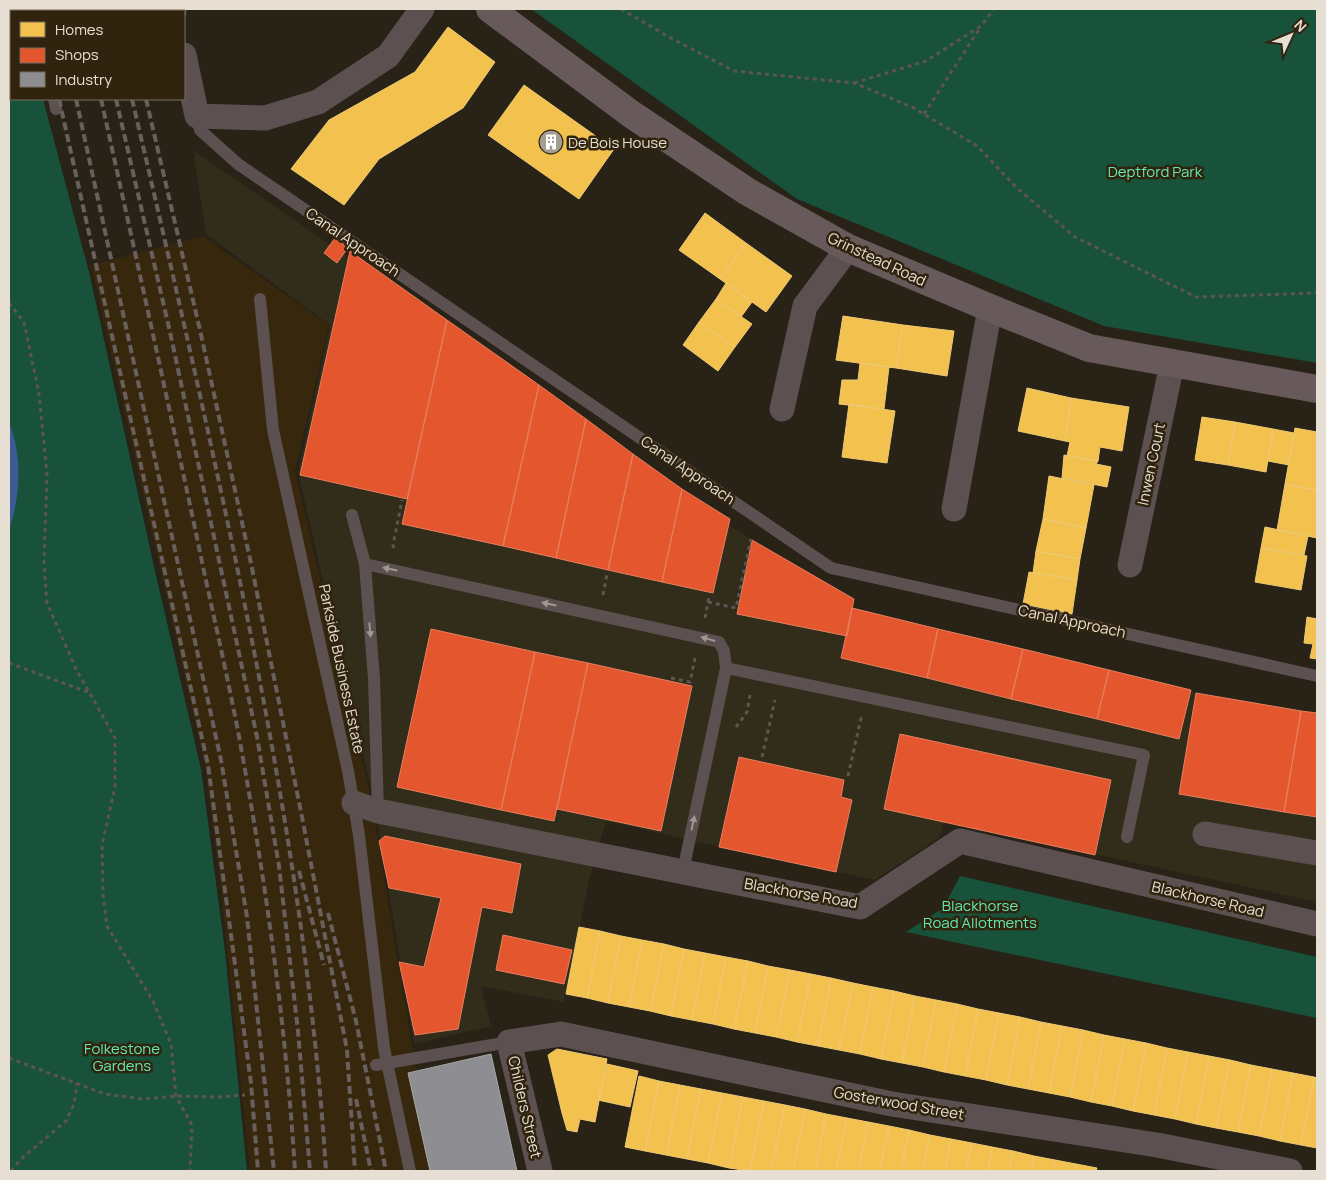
<svg xmlns="http://www.w3.org/2000/svg" width="1326" height="1180" font-family="Manrope,sans-serif">
<style>
.commercial{fill:#322c1b}
.built{fill:#36270d}
.green{fill:#18523a}
.water{fill:#3b5b96}
.homes{fill:#f2c14e;stroke:#efca76}
.shops{fill:#e4572e;stroke:#e58060}
.industry{fill:#8d8d92;stroke:#a8a6a6}
.lines{fill:none;stroke-linecap:round;stroke-linejoin:round}
.path{stroke:#5e5552;stroke-width:3;stroke-dasharray:4 4;stroke-linecap:butt}
.lane{stroke:#5c5050;stroke-width:12}
.street{stroke:#5c5050;stroke-width:25}
.secondary{stroke:#68595a;stroke-width:28}
.rail{stroke:#69605d;stroke-width:4;stroke-dasharray:8 4;stroke-linecap:butt}
.oneway{fill:#a29892}
.labels{text-anchor:middle;dominant-baseline:central;stroke-width:5;stroke-linejoin:round;paint-order:stroke}
.poi-label{font-size:15px;fill:#e7dfd3;stroke:#30240f;text-anchor:start}
.park-label{font-size:15px;fill:#63e9b1;stroke:#30240f}
.street-label{font-size:15px;fill:#e7dfd3;stroke:#30240f}
</style>
<rect width="100%" height="100%" fill="#282217"/>
<path class="commercial" d="M193,150L444,323L726,523L752,540L854,599L853,608L1191,690L1196,693L1317,713V902L944,822L940,837L875,880L719,847L606,821L589,880L564,1002L481,986L491,1026L414,1044L374,802L298,472L330,325L206,234Z"/>
<path class="built" d="M203,236L329,325L295,471L371,799L410,1034L435,1171H250L221,891L205,767L91,265Z"/>
<path class="green" d="M531,9H1317V363L1104,326L797,199Z
M9,13L11,19V99H43L90,276L155,571L201,769L225,951L247,1171H9Z
M960,876L1317,957V1018L906,932L943,908Z"/>
<path class="water" d="M9,422C22,455 21,496 9,529Z"/>
<path class="homes" d="M448,27L495,62L463,108L379,159L344,205L291,169L329,120L415,72Z
M524,85L614,149L579,199L488,135Z
M705,213L746,243L720,279L679,250Z
M746,243L792,276L766,312L720,279Z
M726,283L752,302L741,317L716,299Z
M716,299L752,324L735,347L699,322Z
M843,316L903,325L896,368L836,360Z
M699,322L735,347L718,371L683,345Z
M903,325L954,331L947,376L896,368Z
M860,363L889,367L884,409L839,404L842,380H858Z
M1027,388L1071,398L1065,441L1018,431Z
M1071,398L1129,407L1122,451L1100,447L1098,461L1067,456L1070,442L1065,441Z
M849,404L895,411L887,463L842,457Z
M1202,417L1235,422L1228,465L1195,460Z
M1235,422L1273,429L1266,472L1228,465Z
M1295,428L1317,432V490L1285,484Z
M1273,429L1294,433L1289,465L1268,461Z
M1064,455L1098,461L1096,464L1111,467L1107,487L1062,478Z
M1049,476L1094,485L1086,528L1043,519Z
M1285,484L1317,490V538L1277,530Z
M1043,519L1086,528L1080,559L1036,551Z
M1265,527L1308,536L1304,555L1261,548Z
M1261,548L1307,556L1301,590L1255,582Z
M1036,551L1080,559L1077,580L1033,573Z
M1029,572L1077,580L1072,614L1023,604Z
M1307,617L1317,619V659L1310,658L1313,644L1304,643Z
M579,927L600,931L587,998L566,994Z
M600,931L621,936L608,1003L587,998Z
M621,936L642,940L629,1007L608,1003Z
M642,940L664,944L650,1011L629,1007Z
M664,944L684,949L671,1016L650,1011Z
M684,949L705,953L692,1020L671,1016Z
M705,953L726,957L713,1024L692,1020Z
M726,957L748,961L734,1029L713,1024Z
M748,961L768,966L755,1033L734,1029Z
M768,966L790,970L776,1037L755,1033Z
M790,970L811,974L797,1042L776,1037Z
M811,974L831,978L818,1046L797,1042Z
M831,978L853,983L839,1050L818,1046Z
M853,983L873,987L860,1054L839,1050Z
M873,987L894,991L881,1059L860,1054Z
M894,991L915,996L902,1063L881,1059Z
M915,996L936,1000L923,1067L902,1063Z
M936,1000L957,1004L944,1072L923,1067Z
M957,1004L978,1009L965,1076L944,1072Z
M978,1009L999,1013L986,1080L965,1076Z
M999,1013L1020,1017L1007,1085L986,1080Z
M1020,1017L1041,1022L1028,1089L1007,1085Z
M1041,1022L1062,1026L1049,1093L1028,1089Z
M1062,1026L1083,1030L1070,1097L1049,1093Z
M1083,1030L1104,1035L1091,1102L1070,1097Z
M1104,1035L1125,1039L1112,1106L1091,1102Z
M1125,1039L1146,1043L1133,1111L1112,1106Z
M1146,1043L1167,1048L1154,1115L1133,1111Z
M1167,1048L1188,1052L1175,1119L1154,1115Z
M557,1049L607,1059L595,1122L580,1119L577,1132L567,1130L562,1113L548,1055Z
M1188,1052L1209,1056L1196,1124L1175,1119Z
M1209,1056L1230,1060L1216,1128L1196,1124Z
M1230,1060L1251,1065L1238,1132L1216,1128Z
M607,1064L638,1071L630,1107L598,1100Z
M1251,1065L1272,1069L1259,1136L1238,1132Z
M1272,1069L1293,1073L1280,1141L1259,1136Z
M1293,1073L1314,1077L1301,1145L1280,1141Z
M639,1076L659,1081L645,1151L625,1147Z
M1314,1077L1317,1078V1148L1301,1145Z
M659,1081L680,1085L666,1155L645,1151Z
M680,1085L701,1089L687,1159L666,1155Z
M701,1089L722,1093L708,1163L687,1159Z
M722,1093L743,1097L729,1168L708,1163Z
M743,1097L764,1101L750,1171L729,1168Z
M764,1101L785,1105L771,1171H750Z
M785,1105L805,1109L793,1171H771Z
M805,1109L826,1114L815,1171H793Z
M826,1114L847,1118L836,1171H815Z
M847,1118L868,1122L858,1171H836Z
M868,1122L889,1126L880,1171H858Z
M889,1126L909,1130L901,1171H880Z
M909,1130L930,1135L923,1171H901Z
M930,1135L951,1139L945,1171H923Z
M951,1139L972,1143L966,1171H945Z
M972,1143L992,1147L988,1171H966Z
M992,1147L1013,1151L1009,1171H988Z
M1013,1151L1034,1156L1031,1171H1009Z
M1034,1156L1055,1160L1053,1171H1031Z
M1055,1160L1076,1164L1074,1171H1053Z
M1076,1164L1097,1168L1096,1171H1074Z"/>
<path class="shops" d="M335,238L348,248L337,263L324,253Z
M350,251L447,320L407,499L300,475Z
M447,320L539,385L503,546L402,524Z
M539,385L586,419L556,558L503,546Z
M586,419L633,454L608,570L556,558Z
M633,454L682,489L662,582L608,570Z
M682,489L730,519L713,593L662,582Z
M752,540L854,599L847,636L737,614Z
M852,608L938,629L927,678L841,658Z
M431,629L535,652L501,810L397,787Z
M938,629L1023,649L1011,699L927,678Z
M1023,649L1109,670L1097,719L1011,699Z
M535,652L588,663L554,821L501,810Z
M588,663L692,686L661,831L557,809Z
M1109,670L1191,690L1179,739L1097,719Z
M1196,693L1301,711L1284,812L1179,794Z
M1301,711L1317,713V817L1284,812Z
M900,734L1111,780L1095,855L884,809Z
M739,757L844,780L841,797L852,800L836,872L719,847Z
M385,836L521,864L512,913L482,907L458,1029L415,1035L399,962L424,967L441,898L389,888L379,841Z
M503,935L572,950L564,984L496,970Z"/>
<path class="industry" d="M491,1054L517,1171H430L408,1073Z"/>
<g class="lines">
<path class="path" d="M55,9L58,11
M621,9L669,37L734,71L854,83L912,107L977,146L1018,189L1075,237L1196,297L1317,293
M854,83L926,61L981,26L994,9
M924,114L980,28
M9,303L24,322L39,394L47,474L44,562L47,603L76,669L115,738V787L102,845L103,894L107,926L153,1001L171,1044L176,1096L192,1125L190,1171
M394,548L393,545L402,500
M603,595L607,574
M708,602L736,608L751,539
M705,618L709,597
M9,663L90,693
M671,678L690,682L695,658
M736,727L747,712L750,695
M762,757L775,700
M848,776L861,718H859
M9,1058L105,1094L143,1099L176,1096L219,1097L245,1095
M11,1171L21,1159L66,1121L74,1104L77,1083"/>
<path class="lane" d="M24,9L25,11
M54,99L56,109
M197,116L200,130L238,164L831,568L1317,676
M260,299L273,430L348,771L359,835L384,1048L410,1171
M352,515L365,564L374,679L378,811
M365,564L719,642L724,651L726,668L683,871
M726,668L1144,755L1127,837
M376,1065L509,1042"/>
<path class="street" d="M174,9V11
M184,55L197,116L265,118L318,102L388,56L422,9
M782,409L805,306L848,248
M954,509L990,308
M1130,565L1172,364
M354,803L378,811L860,907L960,841L1317,924
M1205,834L1317,853
M540,1171L509,1042L561,1034L892,1104L1157,1145L1290,1171"/>
<path class="secondary" d="M490,9L631,114L748,192L848,248L990,308L1089,348L1317,389"/>
<path class="rail" d="M39,9L40,11
M56,9V11
M81,9L82,11
M95,9V11
M110,9L111,11
M125,9V11
M59,99L208,765L251,1083L258,1171
M76,99L221,760L247,917L274,1171
M101,99C133,243 165,388 196,533C210,602 227,672 240,742C266,884 286,1027 295,1171
M116,99L170,332L257,737L279,866L298,1031L310,1171
M132,99C161,223 190,348 217,473C267,703 311,936 326,1171
M146,99L200,330L252,568L301,812L347,1050L355,1171
M299,871L324,965
M328,913L356,1021L386,1171
M356,1099L371,1171"/>
</g>
<defs><path id="oneway-solid" d="M-6-.8H1V-3.2L6.5 0L1 3.2V.8H-6Z" transform="scale(1.25)"/></defs>
<g class="oneway">
<use href="#oneway-solid" transform="translate(390 569) rotate(-168)"/>
<use href="#oneway-solid" transform="translate(549 604) rotate(-168)"/>
<use href="#oneway-solid" transform="translate(370 630) rotate(85)"/>
<use href="#oneway-solid" transform="translate(708 639) rotate(-164)"/>
<use href="#oneway-solid" transform="translate(693 823) rotate(-78)"/>
</g>
<defs>
<g id="building-disc" transform="scale(1.25)"><circle r="9.5" fill="#a49d91" stroke="#30240f"/><path d="M-4-6H4V6H1V3H-1V6H-4ZM-2.5-4.3h1.7v1.8h-1.7ZM.8-4.3h1.7v1.8H.8ZM-2.5-1h1.7V.8h-1.7ZM.8-1h1.7V.8H.8Z" fill="#fff"/></g>
</defs>
<g fill-rule="evenodd">
<use href="#building-disc" x="551" y="142"/>
</g>
<g class="labels">
<g class="poi-label">
<text x="568" y="142">De Bois House</text>
</g>
<g class="park-label">
<text x="1155" y="171">Deptford Park</text>
<text x="980" y="905">Blackhorse<tspan x="980" dy="17">Road Allotments</tspan></text>
<text x="122" y="1048">Folkestone<tspan x="122" dy="17">Gardens</tspan></text>
</g>
<g class="street-label">
<text transform="translate(353 242) rotate(34)">Canal Approach</text>
<text transform="translate(877 259) rotate(25)">Grinstead Road</text>
<text transform="translate(1151 464) rotate(-78)">Inwen Court</text>
<text transform="translate(688 470) rotate(34)">Canal Approach</text>
<text transform="translate(1072 621) rotate(12)">Canal Approach</text>
<text transform="translate(342 669) rotate(78)">Parkside Business Estate</text>
<text transform="translate(801 893) rotate(10)">Blackhorse Road</text>
<text transform="translate(1208 899) rotate(13)">Blackhorse Road</text>
<text transform="translate(899 1103) rotate(10)">Gosterwood Street</text>
<text transform="translate(525 1107) rotate(77)">Childers Street</text>
</g>
</g>
<rect width="1326" height="1180" fill="none" stroke="#e7dfd3" stroke-width="20"/>
<rect x="10" y="10" width="175" height="90" fill="#30240f" stroke="#796f5d"/>
<rect x="20" y="22" width="25" height="15" fill="#f2c14e" stroke="#796f5d"/>
<text x="55" y="35" font-size="15" fill="#e7dfd3">Homes</text>
<rect x="20" y="48" width="25" height="15" fill="#e4572e" stroke="#796f5d"/>
<text x="55" y="60" font-size="15" fill="#e7dfd3">Shops</text>
<rect x="20" y="72" width="25" height="15" fill="#8d8d92" stroke="#796f5d"/>
<text x="55" y="85" font-size="15" fill="#e7dfd3">Industry</text>
<g transform="translate(1291 35) rotate(46)" stroke="#30240f" stroke-width="4" paint-order="stroke">
<path d="M0-4L9 19L0 12L-9 19Z" fill="#e7dfd3"/>
<text y="-8" font-size="14" font-weight="bold" text-anchor="middle" fill="#e7dfd3">N</text>
</g>
</svg>
